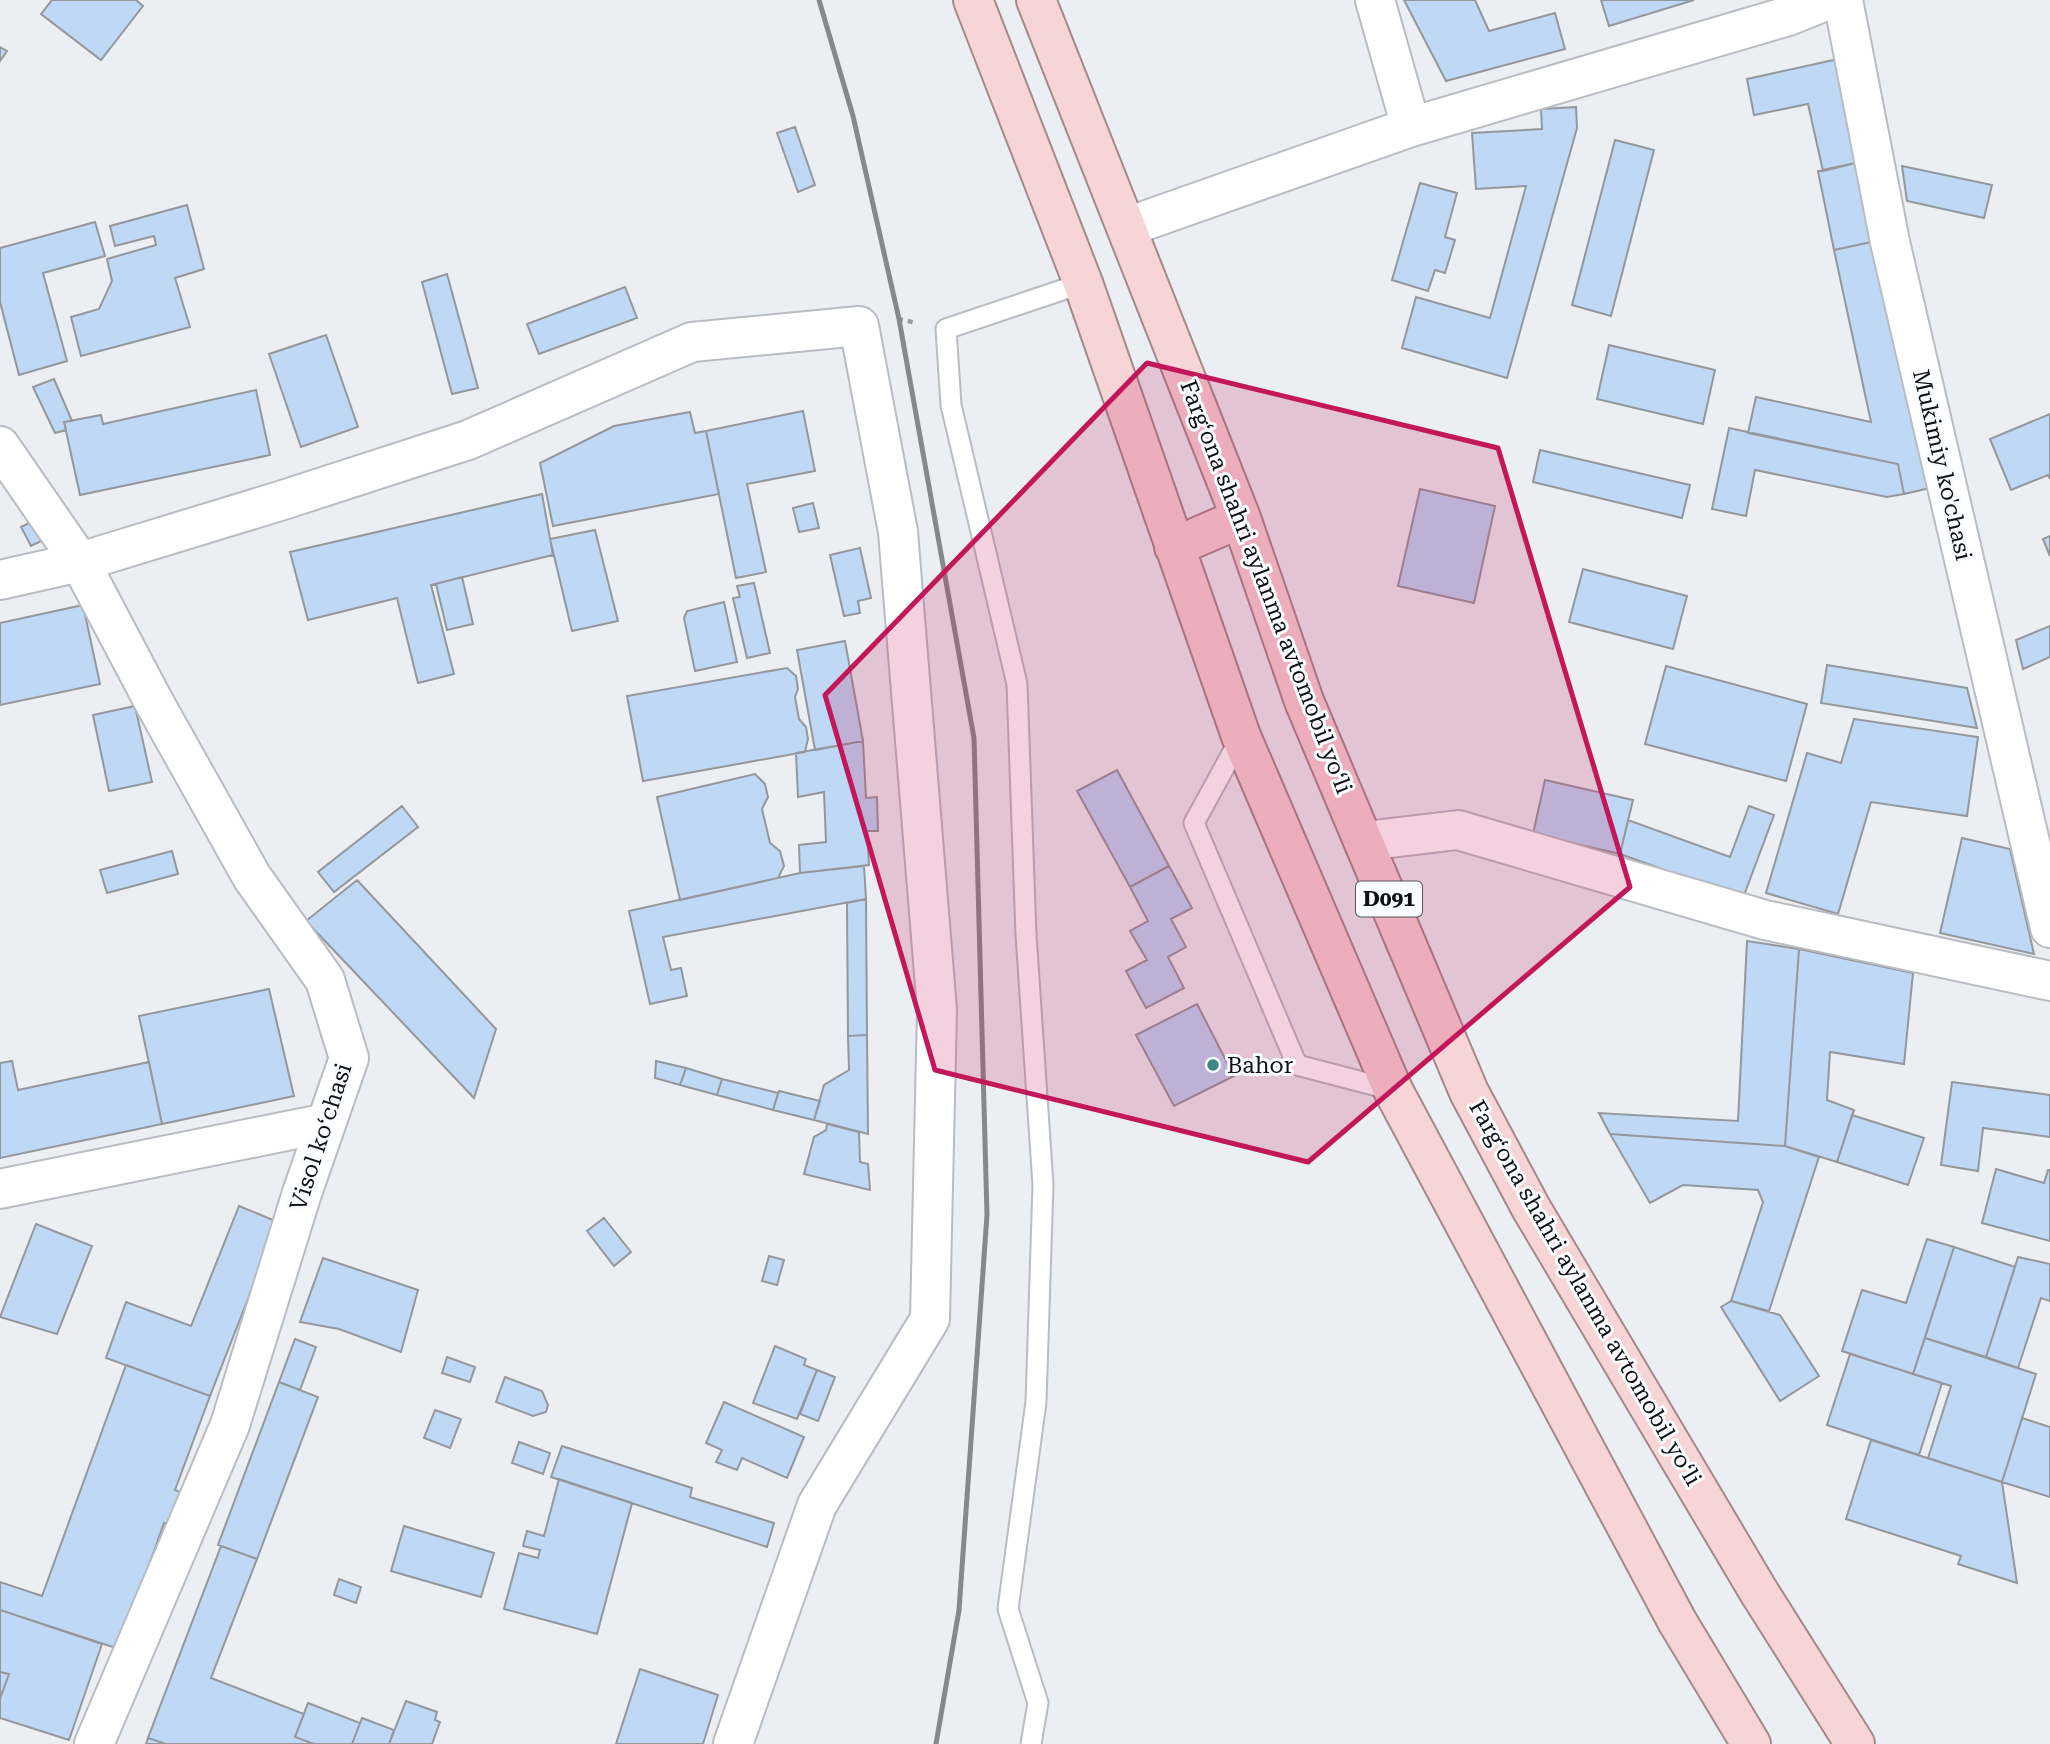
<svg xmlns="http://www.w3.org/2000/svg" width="2050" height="1744" font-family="'Roboto Serif',serif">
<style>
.building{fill:#bfd8f5;stroke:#94979b;stroke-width:2}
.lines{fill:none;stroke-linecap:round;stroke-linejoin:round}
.service-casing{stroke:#b9bcc1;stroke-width:23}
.minor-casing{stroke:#b9bcc1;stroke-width:42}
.trunk-casing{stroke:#a4898b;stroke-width:42}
.path{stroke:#9a9da0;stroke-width:4.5;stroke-dasharray:5 5;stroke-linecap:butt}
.service{stroke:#fff;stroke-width:19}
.minor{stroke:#fff;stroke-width:38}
.trunk{stroke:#f7d4d6;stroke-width:38}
.rail{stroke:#86888c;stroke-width:5}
.marked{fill:#c2185b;fill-opacity:0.2;stroke:#c2185b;stroke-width:5;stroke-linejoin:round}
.poi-dot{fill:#3e8684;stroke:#f9fcfe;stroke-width:2.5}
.labels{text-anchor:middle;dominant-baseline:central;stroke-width:6;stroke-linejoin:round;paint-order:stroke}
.shield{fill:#f9fcfe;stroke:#555759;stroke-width:2}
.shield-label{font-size:21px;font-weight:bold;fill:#0f1012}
.street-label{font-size:23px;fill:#0f1012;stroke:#f9fcfe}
.poi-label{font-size:23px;fill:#0f1012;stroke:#f9fcfe;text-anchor:start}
</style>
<rect width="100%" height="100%" fill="#ebeff3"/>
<path class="building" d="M52,0H136L143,6L101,60L41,14Z
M1404,0H1475L1489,31L1555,13L1565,49L1446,81Z
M1601,0H1694L1609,26Z
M0,47L7,51L0,61Z
M1838,59L1860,162L1823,171L1808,104L1754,115L1747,79Z
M1576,107L1577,128L1507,378L1402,348L1416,297L1490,318L1526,186L1476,189L1472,133L1542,129L1541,109Z
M795,127L815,185L798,192L777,133Z
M1615,140L1654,150L1611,316L1572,305Z
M1860,162L1876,241L1834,250L1818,171Z
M1902,166L1992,185L1984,218L1907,201Z
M1420,183L1457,193L1445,237L1455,240L1445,273L1435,270L1428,291L1392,280Z
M187,205L204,269L175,278L190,327L81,356L71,317L99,309L112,281L107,259L156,245L154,236L115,246L110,226Z
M95,222L105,256L43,273L67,361L19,375L0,302V248Z
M1876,241L1930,488L1904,494L1898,464L1748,433L1756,397L1871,422L1834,250Z
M447,274L478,388L452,394L422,282Z
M625,287L637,318L539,354L527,324Z
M326,335L358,427L301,447L269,354Z
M1609,345L1715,370L1703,424L1597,399Z
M54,379L72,421L64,422L66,430L55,433L33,387Z
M256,390L270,455L80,495L64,422L101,415L103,424Z
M803,411L815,471L747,484L766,572L736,578L706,431Z
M690,412L695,433L706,431L719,494L553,526L540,463L614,426Z
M2050,414V479L2048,475L2011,490L1990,439Z
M1729,428L1898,464L1904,494L1887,497L1755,470L1746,516L1712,509Z
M1540,450L1690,485L1682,518L1533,482Z
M1420,489L1495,506L1474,603L1398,586Z
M542,494L553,555L431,585L454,674L418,683L397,598L308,620L290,552Z
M813,503L819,528L799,532L793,508Z
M41,517L50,537L31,546L21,527Z
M595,530L618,621L572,631L550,539Z
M2050,536V556L2043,539Z
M860,548L871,598L858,601L860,613L844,616L830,555Z
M1583,569L1687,596L1673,649L1569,622Z
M462,577L473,624L447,630L436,584Z
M754,583L770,653L747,658L733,598L740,597L737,586Z
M724,602L737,662L695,671L684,618L687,611Z
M83,605L100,684L0,705V623Z
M2050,626V657L2023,669L2016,640Z
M845,641L863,741L815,750L797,650Z
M1827,665L1967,688L1977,728L1821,703Z
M1666,666L1807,704L1786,781L1645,744Z
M787,668L796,676L798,689L795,697L799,719L806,727L808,739L805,752L643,781L627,696Z
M135,706L152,782L109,791L93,715Z
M1854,719L1978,737L1967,816L1871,802L1838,914L1766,893L1807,753L1841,763Z
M863,741L866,798L877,797L878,831H867L869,865L800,873L799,845L826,842L824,792L798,797L796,753Z
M1117,770L1169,866L1130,887L1077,791Z
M755,774L765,784L768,797L762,809L770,843L780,851L784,866L778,878L680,900L657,797Z
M1545,780L1633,800L1620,854L1533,834Z
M402,806L418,827L334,892L318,872Z
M1749,806L1774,815L1743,898L1620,854L1628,820L1730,857Z
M1962,838L2010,849L2034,954L1940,933Z
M172,851L178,874L107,893L100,870Z
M864,866L866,899L663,937L671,970L681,968L687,996L650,1004L629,911L800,873Z
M1169,866L1192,908L1171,919L1186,947L1168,957L1184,988L1146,1008L1126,971L1147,960L1130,931L1148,921L1130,887Z
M357,880L496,1029L474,1098L306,921Z
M866,899L867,1035L848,1036L847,903Z
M1747,941L1799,949L1785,1146L1610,1134L1599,1113L1738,1121Z
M1799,949L1913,973L1904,1064L1830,1052L1827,1100L1854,1110L1837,1162L1785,1146Z
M269,989L294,1096L162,1124L139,1016Z
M1197,1004L1234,1076L1174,1106L1136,1035Z
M867,1035L868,1134L814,1120L824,1085L849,1070L848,1036Z
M12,1061L18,1090L149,1062L162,1124L0,1158V1063Z
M656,1061L686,1068L680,1085L655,1078Z
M686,1068L722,1079L717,1095L680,1085Z
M722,1079L778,1093L773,1110L717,1095Z
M1952,1082L2050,1095V1137L1983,1128L1978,1171L1941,1165Z
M779,1091L820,1101L814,1120L773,1110Z
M1852,1115L1924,1138L1908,1185L1837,1162Z
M827,1124L859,1132L860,1162L868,1164L870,1190L804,1174L814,1137L826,1130Z
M1610,1134L1785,1146L1819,1157L1769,1311L1731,1301L1763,1202L1758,1190L1683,1185L1650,1203Z
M1996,1169L2044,1183L2048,1170H2050V1241L1982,1223Z
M239,1206L278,1222L210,1396L106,1358L126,1302L191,1326Z
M604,1218L631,1252L614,1266L587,1231Z
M36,1224L92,1246L57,1334L0,1317Z
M1927,1239L1954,1247L1913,1374L1842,1351L1862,1290L1906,1303Z
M1954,1247L2015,1267L1986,1357L1925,1338Z
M769,1256L784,1260L777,1285L762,1281Z
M2018,1257L2050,1264V1301L2041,1298L2018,1368L1986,1357Z
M323,1258L418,1290L401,1352L339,1329L300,1322Z
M1731,1301L1780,1315L1819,1376L1780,1401L1721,1307Z
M1925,1338L2036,1374L2002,1482L1928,1458L1951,1386L1913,1374Z
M295,1339L316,1347L300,1390L279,1382Z
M775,1346L806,1359L804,1365L817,1370L797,1419L753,1403Z
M1850,1354L1942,1383L1919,1455L1827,1425Z
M447,1357L475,1367L470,1382L442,1373Z
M126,1365L210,1396L175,1490L185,1494L174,1526L164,1523L119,1649L0,1610V1582L42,1596Z
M817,1370L835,1377L818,1421L800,1414Z
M505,1377L542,1391L548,1405L546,1412L533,1416L496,1402Z
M279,1382L318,1397L257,1559L218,1545Z
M724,1402L804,1437L787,1478L742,1458L737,1470L716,1462L722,1450L706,1443Z
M435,1410L461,1419L450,1448L424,1438Z
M2022,1418L2050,1427V1497L2002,1482Z
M1871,1440L2002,1482L2017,1583L1958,1564L1961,1556L1846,1519Z
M519,1442L550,1453L543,1474L512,1463Z
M562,1446L692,1488L690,1497L774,1523L767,1547L551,1477Z
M559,1479L632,1503L597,1634L504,1609L519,1553L538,1558L540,1550L523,1546L527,1531L544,1536Z
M404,1526L494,1553L481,1597L391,1571Z
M221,1546L257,1559L211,1678L304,1714L295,1737L314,1744H166L148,1738Z
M339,1579L361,1587L356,1603L334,1595Z
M0,1610L102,1644L69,1740L0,1718V1699L9,1674L0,1672Z
M640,1669L718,1695L703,1744H616Z
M0,1672L9,1674L0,1699Z
M406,1701L437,1712L435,1720L440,1722L432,1744H389Z
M308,1703L360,1723L352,1744H314L295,1737Z
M362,1718L394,1730L389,1744H352Z
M148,1738L166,1744H146Z"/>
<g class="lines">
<g class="service-casing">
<path id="service" d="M1241,737L1194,823L1297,1065L1393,1090
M1031,1744L1038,1703L1008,1609L1036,1402L1043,1185L1026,935L1017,684L951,405L946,329L1083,283"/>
</g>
<g class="minor-casing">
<path id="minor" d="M1375,0L1411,127
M1843,0L1890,242L2050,928
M1127,227L1411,127L1788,16L1828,0
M0,446L80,562L283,500L468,440L692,342L859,326L898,532L937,1010L930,1319L817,1505L733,1744
M0,580L80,562L155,704L252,877L325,980L349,1058L302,1193L230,1425L94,1744
M1365,841L1458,830L1765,920L2050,981
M0,1189L326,1123"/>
</g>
<g class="trunk-casing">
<path id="trunk" d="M973,0L1083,283L1241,736L1393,1090L1677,1621L1751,1744
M1036,0L1241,518L1304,701L1469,1092L1531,1208L1759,1592L1855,1744
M1174,547L1241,518"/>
</g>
<path class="path" d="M898,319L917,323"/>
<use href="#service" class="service"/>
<use href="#minor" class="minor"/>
<use href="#trunk" class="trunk"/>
<path class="rail" d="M819,0L853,116L899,319L974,738L987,1215L959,1610L936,1744"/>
</g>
<path class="marked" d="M1147,363L1498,448L1630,887L1308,1162L935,1070L825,695Z"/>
<circle class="poi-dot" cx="1213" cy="1065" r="7"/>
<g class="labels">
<rect class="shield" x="1356" y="881.5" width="66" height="35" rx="5"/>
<g class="shield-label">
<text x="1389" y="899">D091</text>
</g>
<g class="street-label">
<text transform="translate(1942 465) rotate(77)">Mukimiy ko'chasi</text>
<text transform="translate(1266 587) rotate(69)">Fargʻona shahri aylanma avtomobil yoʻli</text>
<text transform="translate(321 1137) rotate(-72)">Visol koʻchasi</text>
<text transform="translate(1585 1293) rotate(60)">Fargʻona shahri aylanma avtomobil yoʻli</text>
</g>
<g class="poi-label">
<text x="1227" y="1065">Bahor</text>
</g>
</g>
</svg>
